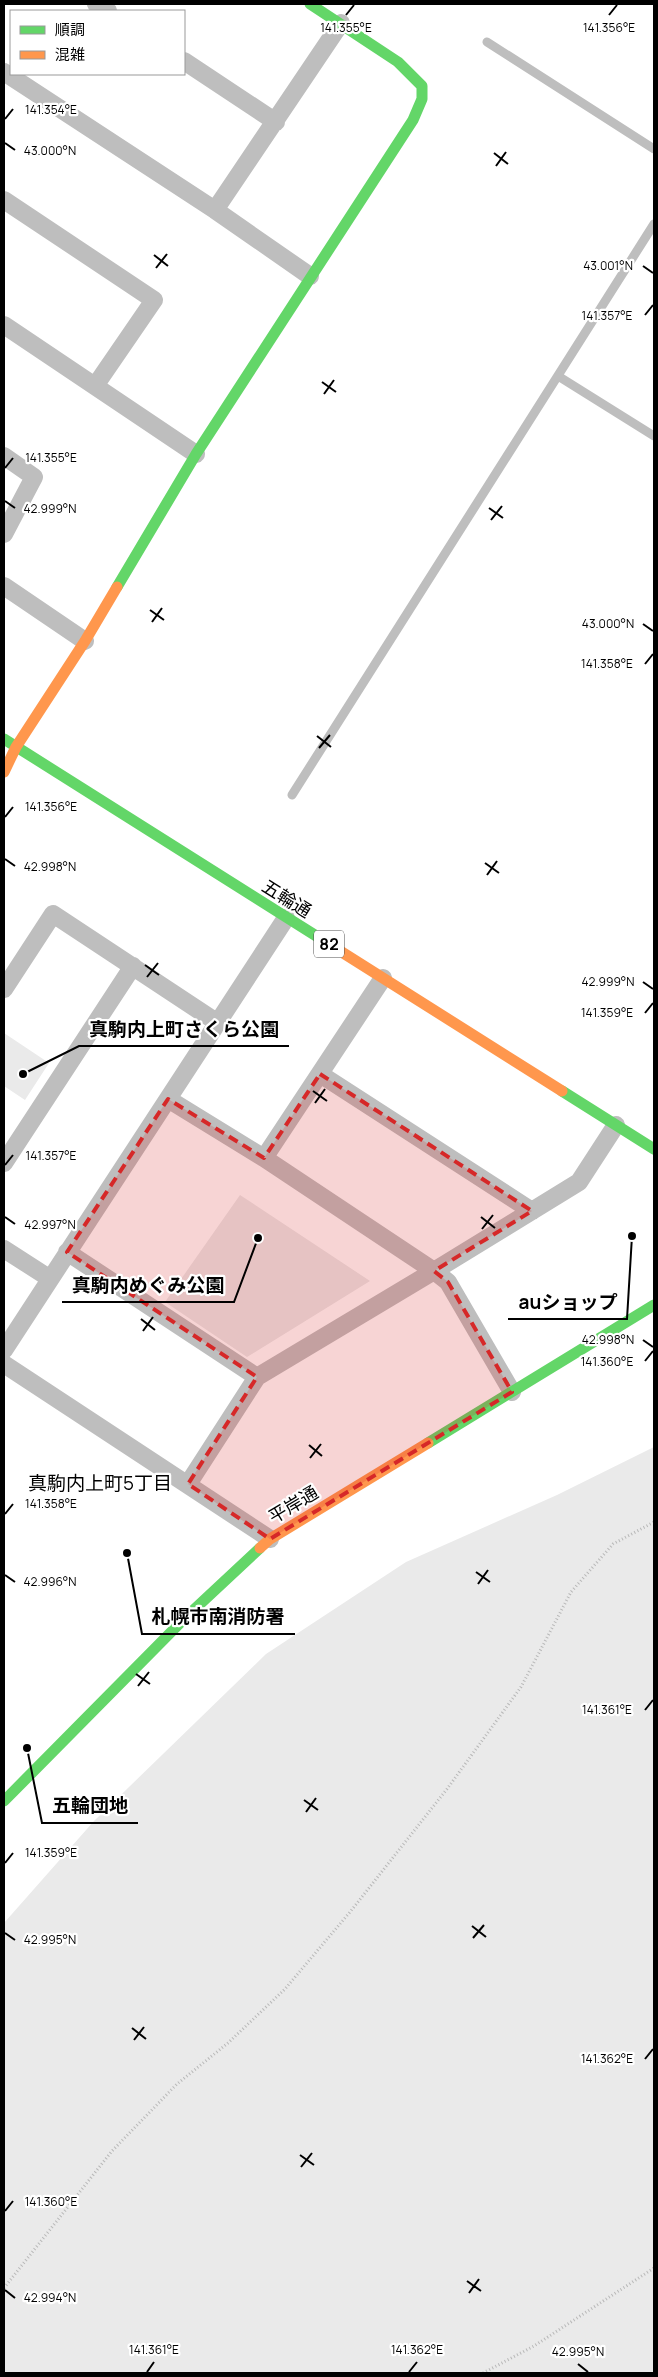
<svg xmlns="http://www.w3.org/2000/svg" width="658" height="2377" font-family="Manrope,'Noto Sans JP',sans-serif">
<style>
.green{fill:#eaeaea}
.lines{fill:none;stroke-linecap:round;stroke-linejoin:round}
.path{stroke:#b8b8b8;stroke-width:3;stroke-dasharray:1 2.5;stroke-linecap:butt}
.lane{stroke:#bebebe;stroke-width:9}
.street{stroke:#bebebe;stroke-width:18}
.fast{stroke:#63d668;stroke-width:11}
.slow{stroke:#ff974d;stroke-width:11}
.marked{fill:#d62828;fill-opacity:0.2;stroke:#d62828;stroke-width:4;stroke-dasharray:10 6;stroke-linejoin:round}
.ticks{fill:none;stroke:#000;stroke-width:2}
.labels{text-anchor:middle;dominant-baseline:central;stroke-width:4.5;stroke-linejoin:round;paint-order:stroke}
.shield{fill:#fff;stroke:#4c4c4c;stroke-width:1}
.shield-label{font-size:16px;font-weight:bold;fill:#000}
.street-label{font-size:18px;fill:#000;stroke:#fff}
.neighbourhood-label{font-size:19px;fill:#000;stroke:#fff}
.ticks-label{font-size:12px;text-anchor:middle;fill:#000;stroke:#fff;stroke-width:4.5;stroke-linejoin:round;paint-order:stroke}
.leader{fill:none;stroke:#000;stroke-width:2}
.callout-dot{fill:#000;stroke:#fff;stroke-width:2}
.callout-label{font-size:19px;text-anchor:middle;font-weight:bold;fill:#000;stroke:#fff;stroke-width:4.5;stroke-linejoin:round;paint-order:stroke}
</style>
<rect width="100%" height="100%" fill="#fff"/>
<path class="green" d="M4,1033L49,1063L25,1100L4,1086Z
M240,1195L370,1281L247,1357L165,1302Z
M654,1447V2373H4V1923L94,1821L266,1654L406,1562L557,1495Z"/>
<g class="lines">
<path class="path" d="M4,2288L112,2151L177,2084L228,2043L285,1989L350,1912L447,1789L521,1687L571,1592L613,1544L654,1522
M483,2373L534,2346L654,2268"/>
<path class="lane" d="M487,42L654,149
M558,376L654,436
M292,795L654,224"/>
<path class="street" d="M96,4L108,11
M184,61L276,122
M4,72L215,210L310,276
M4,200L154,300L95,386
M215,210L341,23
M4,325L196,454
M4,456L34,477L4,534
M4,586L85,641
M4,989L53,914L218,1023
M320,1074L532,1211
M168,1099L264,1158L434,1271L579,1182L616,1125
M264,1158L383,978
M4,1163L133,966
M4,1249L49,1278
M67,1252L257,1377
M4,1350L286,918
M4,1364L270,1539
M188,1484L257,1377L434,1271L448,1282L512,1392"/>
<path class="fast" d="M117,587L196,454L413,120L422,99V86L398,62L310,4
M4,739L329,944
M562,1091L654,1149
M428,1443L654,1305
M4,1801L185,1618L260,1548"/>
<path class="slow" d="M4,772L16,747L85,641L117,587
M329,944L562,1091
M260,1548L270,1539L428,1443"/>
</g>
<path class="marked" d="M320,1074L532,1211L434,1271L448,1282L512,1392L270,1539L188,1484L257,1377L67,1252L168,1099L264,1158Z"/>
<path class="ticks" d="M346,15L354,5M609,15L617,5M5,119L13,109M5,143L15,150M494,153L508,164M496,166L506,152M154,255L168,266M643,266L653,273M156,268L167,254M645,315L653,305M322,382L336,392M324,394L334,380M5,468L13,458M5,501L15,508M489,508L503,518M491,520L502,506M150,610L164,620M152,622L162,608M643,624L653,631M645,664L653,654M317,736L331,747M319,748L330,735M5,817L13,807M5,859L15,866M485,863L499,873M487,875L497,861M145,965L159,975M147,977L158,963M643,982L653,989M645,1013L653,1003M313,1091L327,1101M315,1103L325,1089M5,1165L13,1155M5,1217L15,1224M481,1217L495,1228M482,1229L493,1215M141,1319L155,1330M143,1331L153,1317M643,1340L653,1347M645,1361L653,1351M309,1445L322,1456M310,1458L321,1444M5,1514L13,1504M476,1572L490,1582M5,1575L15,1582M478,1584L488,1570M136,1674L150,1684M138,1686L149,1672M645,1710L653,1700M304,1800L318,1810M306,1812L316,1798M5,1863L13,1853M472,1926L486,1937M5,1933L15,1940M473,1938L484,1925M132,2028L146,2039M134,2040L144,2027M645,2059L653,2049M300,2155L314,2165M301,2167L312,2153M5,2211L13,2201M467,2281L481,2291M5,2290L15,2298M469,2293L479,2279M578,2364L588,2372M147,2372L154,2362M409,2372L417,2362"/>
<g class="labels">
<rect class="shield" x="314" y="930.5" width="30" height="27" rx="4"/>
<g class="shield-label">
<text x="329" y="944">82</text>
</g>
<g class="street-label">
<text transform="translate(287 898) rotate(32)">五輪通</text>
<text transform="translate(293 1504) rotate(-31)">平岸通</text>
</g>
<g class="neighbourhood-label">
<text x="100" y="1483">真駒内上町5丁目</text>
</g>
</g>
<g class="ticks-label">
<text x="346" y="32">141.355°E</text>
<text x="609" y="32">141.356°E</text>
<text x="51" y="114">141.354°E</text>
<text x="50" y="155">43.000°N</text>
<text x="608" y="270">43.001°N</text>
<text x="607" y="320">141.357°E</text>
<text x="51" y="462">141.355°E</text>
<text x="50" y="513">42.999°N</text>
<text x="608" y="628">43.000°N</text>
<text x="607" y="668">141.358°E</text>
<text x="51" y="811">141.356°E</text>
<text x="50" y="871">42.998°N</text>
<text x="608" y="986">42.999°N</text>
<text x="607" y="1017">141.359°E</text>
<text x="51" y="1160">141.357°E</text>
<text x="50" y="1229">42.997°N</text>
<text x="608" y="1344">42.998°N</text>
<text x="607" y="1366">141.360°E</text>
<text x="51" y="1508">141.358°E</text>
<text x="50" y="1586">42.996°N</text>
<text x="607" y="1714">141.361°E</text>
<text x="51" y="1857">141.359°E</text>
<text x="50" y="1944">42.995°N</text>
<text x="607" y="2063">141.362°E</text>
<text x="51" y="2206">141.360°E</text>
<text x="50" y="2302">42.994°N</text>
<text x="154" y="2354">141.361°E</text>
<text x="417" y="2354">141.362°E</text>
<text x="578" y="2356">42.995°N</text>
</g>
<path class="leader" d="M23 1074L79 1046H289M258 1238L234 1302H62M632 1236L627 1319H508M127 1553L142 1634H295M27 1748L42 1823H138"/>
<g class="callout-dot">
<circle cx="23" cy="1074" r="5"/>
<circle cx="258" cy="1238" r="5"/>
<circle cx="632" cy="1236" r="5"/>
<circle cx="127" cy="1553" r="5"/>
<circle cx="27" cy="1748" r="5"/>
</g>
<g class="callout-label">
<text x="184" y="1036">真駒内上町さくら公園</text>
<text x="148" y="1292">真駒内めぐみ公園</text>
<text x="568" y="1309">auショップ</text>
<text x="218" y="1623">札幌市南消防署</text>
<text x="90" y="1812">五輪団地</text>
</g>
<rect width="658" height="2377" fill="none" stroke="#000000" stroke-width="10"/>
<rect x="10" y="10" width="175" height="65" fill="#ffffff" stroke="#999999"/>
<rect x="20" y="26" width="25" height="8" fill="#63d668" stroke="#999999"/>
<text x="55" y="35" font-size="15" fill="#000000">順調</text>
<rect x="20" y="51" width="25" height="8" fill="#ff974d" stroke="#999999"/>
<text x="55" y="60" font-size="15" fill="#000000">混雑</text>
</svg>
